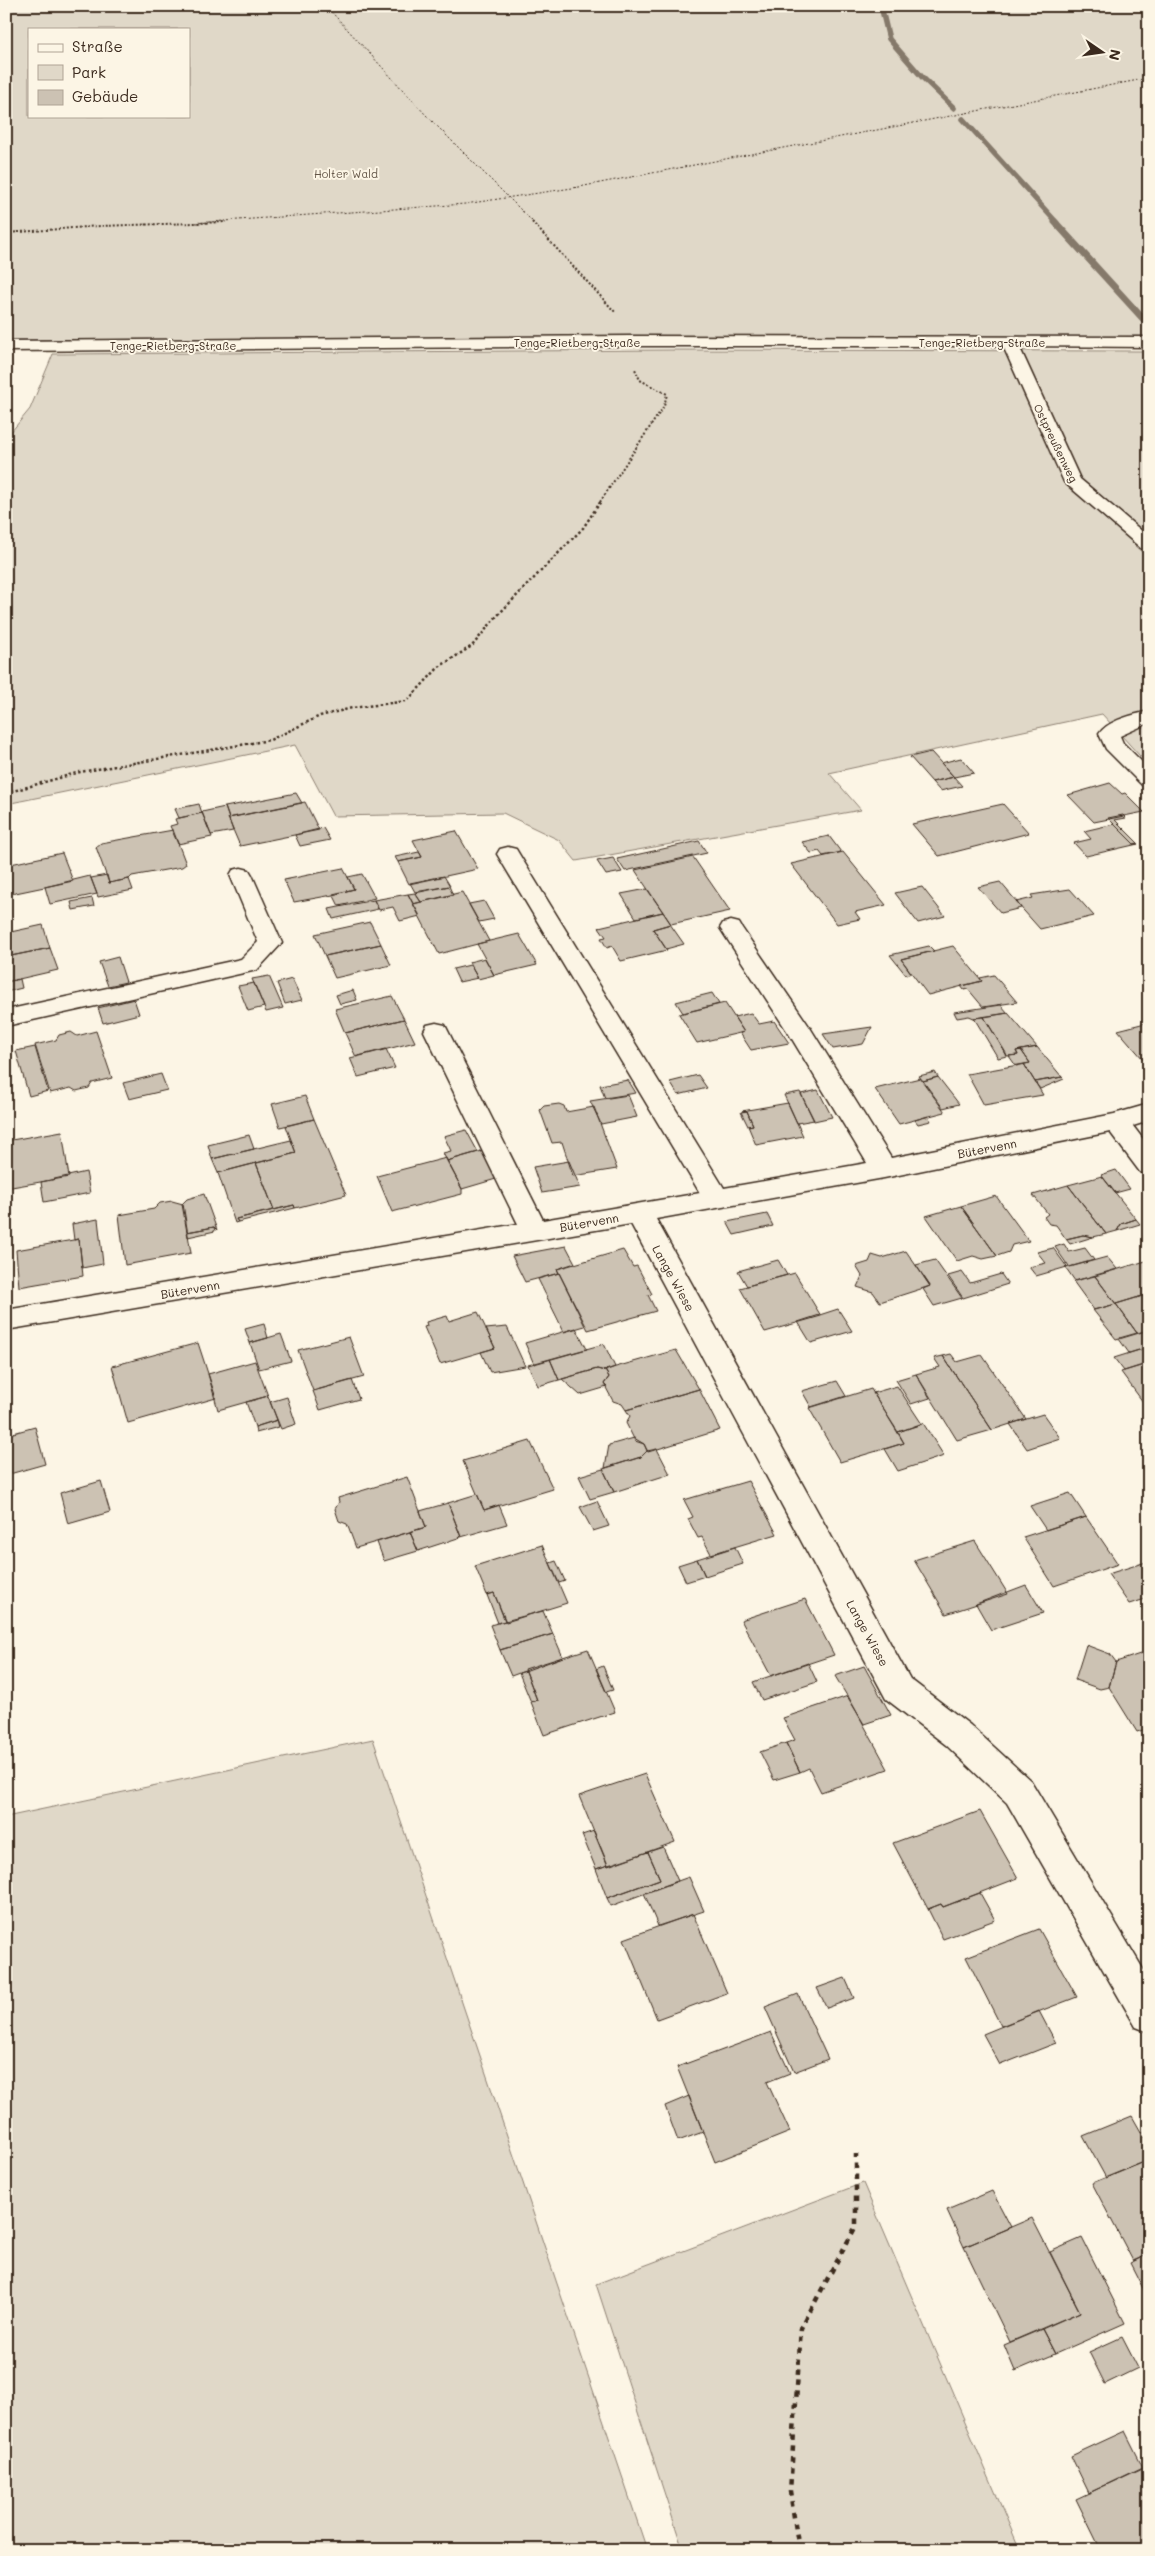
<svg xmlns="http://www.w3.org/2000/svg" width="1155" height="2556" font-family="Mali,sans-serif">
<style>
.green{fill:#e0d8c8;stroke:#8e8173;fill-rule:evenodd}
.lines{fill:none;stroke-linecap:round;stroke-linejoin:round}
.stream-far1{stroke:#85796b;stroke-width:5.5}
.stream{stroke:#85796b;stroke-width:7}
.building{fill:#ccc2b3;stroke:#3b2a1e}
.minor-casing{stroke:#3b2a1e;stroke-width:3}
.path-far3{stroke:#3b2a1e;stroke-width:1;stroke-dasharray:2 2;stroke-linecap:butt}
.path-far2{stroke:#3b2a1e;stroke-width:2;stroke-dasharray:2 2;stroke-linecap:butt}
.path-far1{stroke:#3b2a1e;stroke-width:2.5;stroke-dasharray:2.5 2.5;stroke-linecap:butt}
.path{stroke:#3b2a1e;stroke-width:4.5;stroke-dasharray:5.5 5.5;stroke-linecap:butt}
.minor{fill:#fcf5e5;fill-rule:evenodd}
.labels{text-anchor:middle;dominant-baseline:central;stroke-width:4;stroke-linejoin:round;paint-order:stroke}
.far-park-label{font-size:11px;fill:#645648;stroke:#fcf5e5}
.far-street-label{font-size:11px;fill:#3b2a1e;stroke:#fcf5e5}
.street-label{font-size:12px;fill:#3b2a1e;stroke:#fcf5e5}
</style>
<rect width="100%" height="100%" fill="#fcf5e5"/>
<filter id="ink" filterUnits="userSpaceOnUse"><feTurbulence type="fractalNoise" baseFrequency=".02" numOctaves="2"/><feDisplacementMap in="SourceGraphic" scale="10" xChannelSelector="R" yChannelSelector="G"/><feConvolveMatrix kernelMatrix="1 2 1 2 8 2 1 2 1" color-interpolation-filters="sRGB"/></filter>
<g filter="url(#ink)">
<path class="green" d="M6,6H1149V339L1004,336L6,340ZM29,29H189V116H29Z
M669,350L1149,351V543L1135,546L1149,558V766L1102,714L829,773L861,810L576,861L559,840L503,813L333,816L295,745L6,804V438L30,409L53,354Z
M373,1739L647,2550H6V1817Z
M863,2183L1020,2550H683L596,2284Z"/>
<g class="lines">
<path class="stream-far1" d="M881,6L889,39L922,77L954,108
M963,119L1057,223"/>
<path class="stream" d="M1055,222L1147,323"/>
</g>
<path class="building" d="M931,752L941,763L954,777L932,782L910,757Z
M961,758L974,773L954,777L941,763Z
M954,777L962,786L940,791L932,782Z
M1110,783L1122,794L1125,793L1144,812L1094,822L1068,795Z
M296,793L302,803L229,818L225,807Z
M305,802L319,830L240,846L228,818Z
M199,804L202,813L179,818L175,809Z
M1003,804L1029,833L939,856L912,824Z
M225,807L233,831L211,835L202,812Z
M202,813L212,837L178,844L170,826L177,824L175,819Z
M1123,815L1126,818L1115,820L1138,843L1134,844L1108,818Z
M1114,824L1134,844H1138L1086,856L1074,843L1091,839L1084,831Z
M323,828L330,840L300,846L295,835Z
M173,830L186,864L182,867L132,876L129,879L109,883L96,847L101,843Z
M456,831L478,869L409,884L398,862L422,857L413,840Z
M829,836L841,852L823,856L819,851L811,853L802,842Z
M699,841L707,853L625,871L617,859Z
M419,852L422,857L398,862L395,857Z
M843,852L886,905L855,912L860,919L837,924L791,864Z
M62,853L73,881L6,895V865Z
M693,857L730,911L671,924L635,870Z
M613,858L622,872L606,875L597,861Z
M343,868L354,889L333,895L294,902L284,880Z
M362,874L375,898L339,906L333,894L354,889L348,877Z
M107,875L109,883L129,879L133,890L98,897L91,878Z
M90,876L97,894L50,904L45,887Z
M444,876L450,886L415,892L410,883Z
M1000,882L1017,902L1021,908L1001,913L978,887Z
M449,886L453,895L421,902L415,893Z
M922,887L945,916L918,923L895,893Z
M647,889L663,912L636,918L621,894Z
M1070,889L1094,916L1040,929L1016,902L1033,898L1031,895Z
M462,892L489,941L439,954L413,904Z
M415,893L421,902L413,904L408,894Z
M408,894L420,916L400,921L393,907L379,910L374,900Z
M92,898L94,906L73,910L71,902Z
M374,900L378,909L333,919L329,909Z
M484,901L494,919L479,922L469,904Z
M663,912L671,924L653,929L667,950L621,961L612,946L607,948L601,938L606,937L599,927Z
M370,922L381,944L325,956L315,934Z
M670,924L684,944L666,949L653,929Z
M43,925L50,948L6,957V933Z
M519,934L537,965L494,975L477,944Z
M381,944L391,965L335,978L325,956Z
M929,946L934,951L901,959L911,973L906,975L890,955Z
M953,946L982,981L928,995L901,959Z
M50,948L58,970L6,982V957Z
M118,957L126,982L108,986L99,962Z
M485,958L494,975L478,979L469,962Z
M470,965L478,978L459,982L453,969Z
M994,975L1017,1002L983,1007L968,989L964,990L961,986L982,981L980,978Z
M269,976L283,1008L266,1012L252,979Z
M20,979L22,988L6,992V982Z
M292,979L302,1000L285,1004L277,983Z
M254,983L264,1007L248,1011L238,986Z
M353,990L357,1000L340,1004L336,995Z
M712,993L719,1004L683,1013L676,1002Z
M392,996L404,1019L345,1033L335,1009Z
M134,999L139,1014L103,1023L98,1008Z
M725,1003L744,1032L697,1043L679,1014Z
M1001,1005L1008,1013L974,1018L969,1016L957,1018L954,1012Z
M751,1013L759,1024L774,1021L789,1043L751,1050L740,1033L744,1032L734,1017Z
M1008,1013L1037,1047L1016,1051L1018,1055L1007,1056L984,1017Z
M984,1017L1006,1053L1007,1056L998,1058L974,1018Z
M404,1019L415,1042L356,1057L345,1033Z
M1149,1022V1066L1118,1030Z
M872,1027L863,1044L833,1049L823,1034Z
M96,1031L112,1078L92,1083L89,1088L76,1091L71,1088L50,1093L35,1045L56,1040L59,1035L71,1032L77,1036Z
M35,1047L48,1091L29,1096L16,1051Z
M1037,1047L1062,1077L1035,1082L1024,1064L1030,1063L1021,1050Z
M386,1049L395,1068L358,1077L350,1058Z
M1021,1050L1030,1063L1016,1066L1009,1056L1018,1055L1016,1051Z
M1024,1064L1043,1095L984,1105L967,1074Z
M935,1072L938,1077L923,1081L919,1076Z
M161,1074L167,1090L129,1099L123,1083Z
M698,1075L707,1088L678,1095L670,1082Z
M938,1077L959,1104L943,1108L923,1081Z
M1062,1077L1064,1079L1040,1089L1035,1082Z
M920,1078L945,1112L899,1124L875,1089Z
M628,1080L636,1093L605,1098L600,1085Z
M818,1090L832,1117L814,1121L801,1094Z
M800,1092L814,1120L797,1123L784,1095Z
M628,1095L637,1117L601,1124L590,1101Z
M305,1096L314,1119L280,1127L272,1104Z
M788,1103L803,1136L756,1145L748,1126L753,1125L747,1111H742Z
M559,1104L564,1106L566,1112L594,1107L617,1169L573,1176L562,1142L552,1143L540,1110L544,1106Z
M747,1111L753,1125L748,1126L741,1112Z
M928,1116L931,1121L918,1124L915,1120Z
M314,1119L346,1195L295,1208L294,1205L274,1210L256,1163L296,1153L286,1126Z
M466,1130L478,1152L447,1161L443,1153L451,1151L444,1136Z
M62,1131L69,1177L6,1188V1141Z
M249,1135L254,1149L212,1159L208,1145Z
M291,1140L296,1153L218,1173L212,1159Z
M482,1151L496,1179L462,1189L447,1161Z
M446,1158L462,1189V1194L392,1212L377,1176Z
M569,1161L580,1187L542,1193L533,1167Z
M256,1163L274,1210L236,1219L238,1222L235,1223L218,1173Z
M1116,1170L1130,1189L1115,1193L1101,1175Z
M86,1172L90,1193L44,1202L41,1182Z
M1102,1176L1136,1219L1121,1224L1117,1231L1106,1234L1068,1185Z
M1068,1185L1106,1234L1093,1237L1083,1235L1066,1239L1056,1225L1049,1224L1044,1217L1048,1214L1033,1195Z
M204,1194L217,1230L214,1227L187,1232L182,1204L187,1199Z
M996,1196L1029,1241L1012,1245L1009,1252L997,1256L961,1206Z
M172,1201L183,1204L191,1253L125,1265L119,1215L154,1209L160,1203Z
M294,1205L295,1208L238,1222L236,1219Z
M961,1206L997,1256L983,1259L973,1256L957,1261L926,1216Z
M767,1214L773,1226L734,1235L727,1222Z
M98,1219L103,1264L82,1268L79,1239L74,1240L72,1224Z
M1136,1219L1140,1224L1117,1231L1121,1224Z
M214,1227L215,1231L188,1237L187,1232Z
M1083,1235L1093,1237L1070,1244L1066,1239Z
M79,1239L83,1276L19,1287L16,1250Z
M1064,1244L1069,1252L1085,1248L1094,1260L1069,1267L1055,1247Z
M566,1246L575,1263L557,1269L559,1273L525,1282L512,1256Z
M1053,1248L1067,1267L1036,1276L1029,1267L1046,1263L1037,1252Z
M623,1250L633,1267L637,1266L652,1294L648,1295L656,1311L588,1330L557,1269Z
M906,1251L930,1286L880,1302L873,1292L857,1287L862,1276L856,1266L869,1262L872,1255L882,1258Z
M1107,1257L1117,1269L1075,1281L1066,1268Z
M778,1260L787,1275L747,1286L738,1271Z
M935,1260L942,1270L962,1298L934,1306L923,1289L930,1286L916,1265Z
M1149,1260V1294L1116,1304L1095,1276Z
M962,1272L970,1283L1001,1274L1008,1284L963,1298L948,1276Z
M559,1273L585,1326L564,1332L538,1279Z
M795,1273L821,1316L765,1332L740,1288Z
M1095,1276L1116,1304L1094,1310L1073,1281Z
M1149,1294V1330L1137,1333L1116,1304Z
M1116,1304L1137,1333L1116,1339L1093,1310Z
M838,1309L852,1331L811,1343L798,1322Z
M478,1312L495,1348L440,1364L424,1327L427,1326L426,1322L447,1316L449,1321Z
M264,1324L268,1338L250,1343L245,1329Z
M507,1327L525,1366L490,1372L481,1352L495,1348L486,1329Z
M576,1328L587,1349L534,1364L525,1343Z
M1149,1330V1347L1129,1353L1119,1339Z
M281,1334L291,1361L259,1369L250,1343Z
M349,1337L364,1377L313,1391L298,1350Z
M198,1343L216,1398L128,1423L112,1366Z
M604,1344L615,1367L605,1371L597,1369L559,1380L550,1359Z
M1149,1347V1363L1124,1371L1114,1358Z
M676,1350L699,1389L626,1410L622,1404L613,1401L604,1384L609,1377L605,1370Z
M951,1354L957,1362L982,1355L1026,1419L992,1430L943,1356Z
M943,1356L992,1430L957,1440L916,1374L940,1367L934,1358Z
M550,1359L559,1380L538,1386L528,1365Z
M255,1361L268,1396L218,1410L208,1374Z
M1144,1365L1149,1371V1400L1143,1402L1121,1372Z
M597,1369L605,1371L609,1377L604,1384L607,1387L580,1395L562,1379Z
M916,1374L930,1398L911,1404L896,1380Z
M352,1380L359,1399L320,1410L313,1391Z
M837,1381L846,1396L811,1407L802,1391Z
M897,1386L922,1424L898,1432L873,1393Z
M699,1389L720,1430L648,1452L644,1444L635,1441L626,1423L630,1416L626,1410Z
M871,1389L904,1443L840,1462L809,1408Z
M268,1396L277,1420L255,1427L246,1402Z
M287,1397L296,1424L281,1429L270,1402Z
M1043,1414L1060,1438L1027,1449L1010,1424Z
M277,1420L279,1427L256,1433L255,1427Z
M923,1423L944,1456L898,1471L885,1449L904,1443L898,1432Z
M35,1427L45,1464L6,1475V1435Z
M634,1438L644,1444L647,1451L641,1457L605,1468L609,1445Z
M530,1441L553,1489L484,1510L463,1461Z
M657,1449L670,1474L614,1492L603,1469L641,1457L647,1451Z
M603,1469L614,1492L590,1499L579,1476Z
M407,1477L426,1527L356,1548L347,1524L339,1521L335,1509L339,1502L338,1498Z
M101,1481L110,1512L68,1524L60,1493Z
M748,1481L777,1534L711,1554L702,1537L698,1538L688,1519L693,1517L684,1500Z
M1070,1493L1086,1517L1046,1530L1030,1506Z
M477,1494L484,1510L499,1505L507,1524L461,1537L448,1503Z
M597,1501L609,1526L593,1531L580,1507Z
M448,1503L461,1537L418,1551L410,1532L426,1527L420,1511Z
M1086,1517L1118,1564L1054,1586L1023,1537Z
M410,1532L418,1551L384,1561L377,1542Z
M975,1541L1008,1594L946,1614L914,1560Z
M542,1545L567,1603L506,1622L494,1593L487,1595L475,1566Z
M735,1547L743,1564L705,1576L697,1559Z
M697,1559L705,1576L686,1582L678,1565Z
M556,1561L565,1581L559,1583L550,1563Z
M1146,1562L1149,1567V1598L1129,1604L1108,1574Z
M1026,1585L1043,1613L991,1630L976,1604Z
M494,1593L505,1621L498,1623L487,1595Z
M805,1599L834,1655L771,1676L741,1620Z
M543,1611L553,1634L500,1650L490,1625Z
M553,1634L563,1657L511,1676L500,1650Z
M1086,1645L1110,1654L1116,1662L1109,1687L1100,1689L1075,1680Z
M588,1649L615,1712L544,1735L531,1702L537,1700L525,1669Z
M1149,1651V1728L1137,1732L1109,1687L1116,1662Z
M808,1663L817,1682L762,1700L753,1682Z
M603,1666L613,1690L606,1692L596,1669Z
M864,1666L891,1715L864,1724L835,1676Z
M526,1671L537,1700L531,1702L519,1673Z
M848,1696L888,1769L821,1792L809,1768L800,1772L786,1743L795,1740L783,1718Z
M786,1743L800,1772L774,1780L760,1752Z
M645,1774L675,1842L608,1866L579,1796Z
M980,1811L1018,1878L943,1907L941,1904L928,1909L893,1843Z
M594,1831L608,1865L596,1869L582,1835Z
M663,1847L678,1881L611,1906L607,1898L660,1879L648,1852Z
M648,1852L660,1879L607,1898L596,1869Z
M689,1877L704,1911L658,1926L644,1893Z
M980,1893L995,1920L943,1939L928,1909L941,1904L943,1907Z
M693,1914L727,1993L657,2019L624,1939Z
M1039,1929L1077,1997L1001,2026L966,1957Z
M845,1978L854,1998L827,2008L817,1988Z
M798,1994L828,2059L794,2072L765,2007Z
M1039,2011L1056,2043L1000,2065L983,2034Z
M771,2032L790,2073L767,2082L790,2132L715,2162L677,2067Z
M689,2096L703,2132L678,2141L665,2106Z
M1132,2116L1149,2146V2160L1106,2178L1083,2136Z
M1149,2160V2254L1133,2261L1092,2183Z
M992,2191L1011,2227L964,2247L947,2210Z
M1032,2218L1080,2312L1010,2342L964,2247Z
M1082,2238L1125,2323L1055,2354L1042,2329L1080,2312L1050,2252Z
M1149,2254V2300L1130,2263Z
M1042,2329L1055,2354L1015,2371L1004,2345Z
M1122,2337L1138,2368L1105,2384L1089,2352Z
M1125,2431L1143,2467L1089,2493L1071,2456Z
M1149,2465V2550H1101L1076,2499Z"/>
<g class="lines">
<g class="minor-casing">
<path id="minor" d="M630,336L1149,337V347L1019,346L1080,479L1149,537V551L1143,550L1064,482L1003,346H630L6,351V341Z
M1149,711V723L1120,736L1123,743L1149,769V787L1142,785L1106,749L1099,734C1108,720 1133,715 1149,711Z
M508,847L516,849L519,854L724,1188L867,1163L789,1034L720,928L723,923L731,921L739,923L742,928L809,1026L891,1158L1114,1114L1149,1104V1121L1133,1126L1149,1147V1175L1140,1172L1110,1132L884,1178L656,1219L910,1679L970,1725L1031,1781L1149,1979V2032L1136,2027L1007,1803L946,1745L886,1699L631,1224L6,1330V1310L518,1224L424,1031L427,1025L436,1023L445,1025L448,1031L543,1220L700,1193L497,854L500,849Z
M241,868L249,870L252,875L282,943L257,970L6,1026V1010L241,959L258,942L230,875L233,870Z"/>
</g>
<path class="path-far3" d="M326,6L426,115L534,223
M196,223L465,204L579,187L1149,78"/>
<path class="path-far2" d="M532,222L616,313
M6,233L100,226L226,222
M600,502L664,406L667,394L640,380L635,369"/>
<path class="path-far1" d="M6,793L80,772L270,740L320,716L352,708L407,701L439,667L472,646L497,616L583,528L601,501"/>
<path class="path" d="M799,2550L790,2491L801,2328L856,2226V2154"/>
<use href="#minor" class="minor"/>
</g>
</g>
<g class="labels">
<g class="far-park-label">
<text x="346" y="173">Holter Wald</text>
</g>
<g class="far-street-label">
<text x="577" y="342">Tenge-Rietberg-Straße</text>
<text x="982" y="342">Tenge-Rietberg-Straße</text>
<text x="173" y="345">Tenge-Rietberg-Straße</text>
<text transform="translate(1056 443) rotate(64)">Ostpreußenweg</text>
</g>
<g class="street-label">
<text transform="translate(987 1148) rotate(-11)">Bütervenn</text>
<text transform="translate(589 1222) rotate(-10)">Bütervenn</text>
<text transform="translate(674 1278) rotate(61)">Lange Wiese</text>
<text transform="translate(190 1289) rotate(-10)">Bütervenn</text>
<text transform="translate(868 1633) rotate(61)">Lange Wiese</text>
</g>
</g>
<rect width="1155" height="2556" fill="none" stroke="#fcf5e5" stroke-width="25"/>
<rect x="12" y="12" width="1130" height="2531" fill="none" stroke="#3b2a1e" stroke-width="2" filter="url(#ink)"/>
<rect x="28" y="28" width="162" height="90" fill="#fcf5e5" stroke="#afa495"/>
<rect x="38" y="44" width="25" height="8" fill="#fcf5e5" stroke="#afa495"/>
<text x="72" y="52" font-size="15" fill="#3b2a1e">Straße</text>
<rect x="38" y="65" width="25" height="15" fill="#e0d8c8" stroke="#afa495"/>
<text x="72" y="78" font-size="15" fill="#3b2a1e">Park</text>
<rect x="38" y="90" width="25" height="15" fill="#ccc2b3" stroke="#afa495"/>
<text x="72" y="102" font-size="15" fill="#3b2a1e">Gebäude</text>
<g transform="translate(1102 52) rotate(103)" stroke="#fcf5e5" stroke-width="4" paint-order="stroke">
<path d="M0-4L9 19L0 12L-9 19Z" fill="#3b2a1e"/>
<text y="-8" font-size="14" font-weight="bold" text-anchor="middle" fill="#3b2a1e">N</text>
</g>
</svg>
